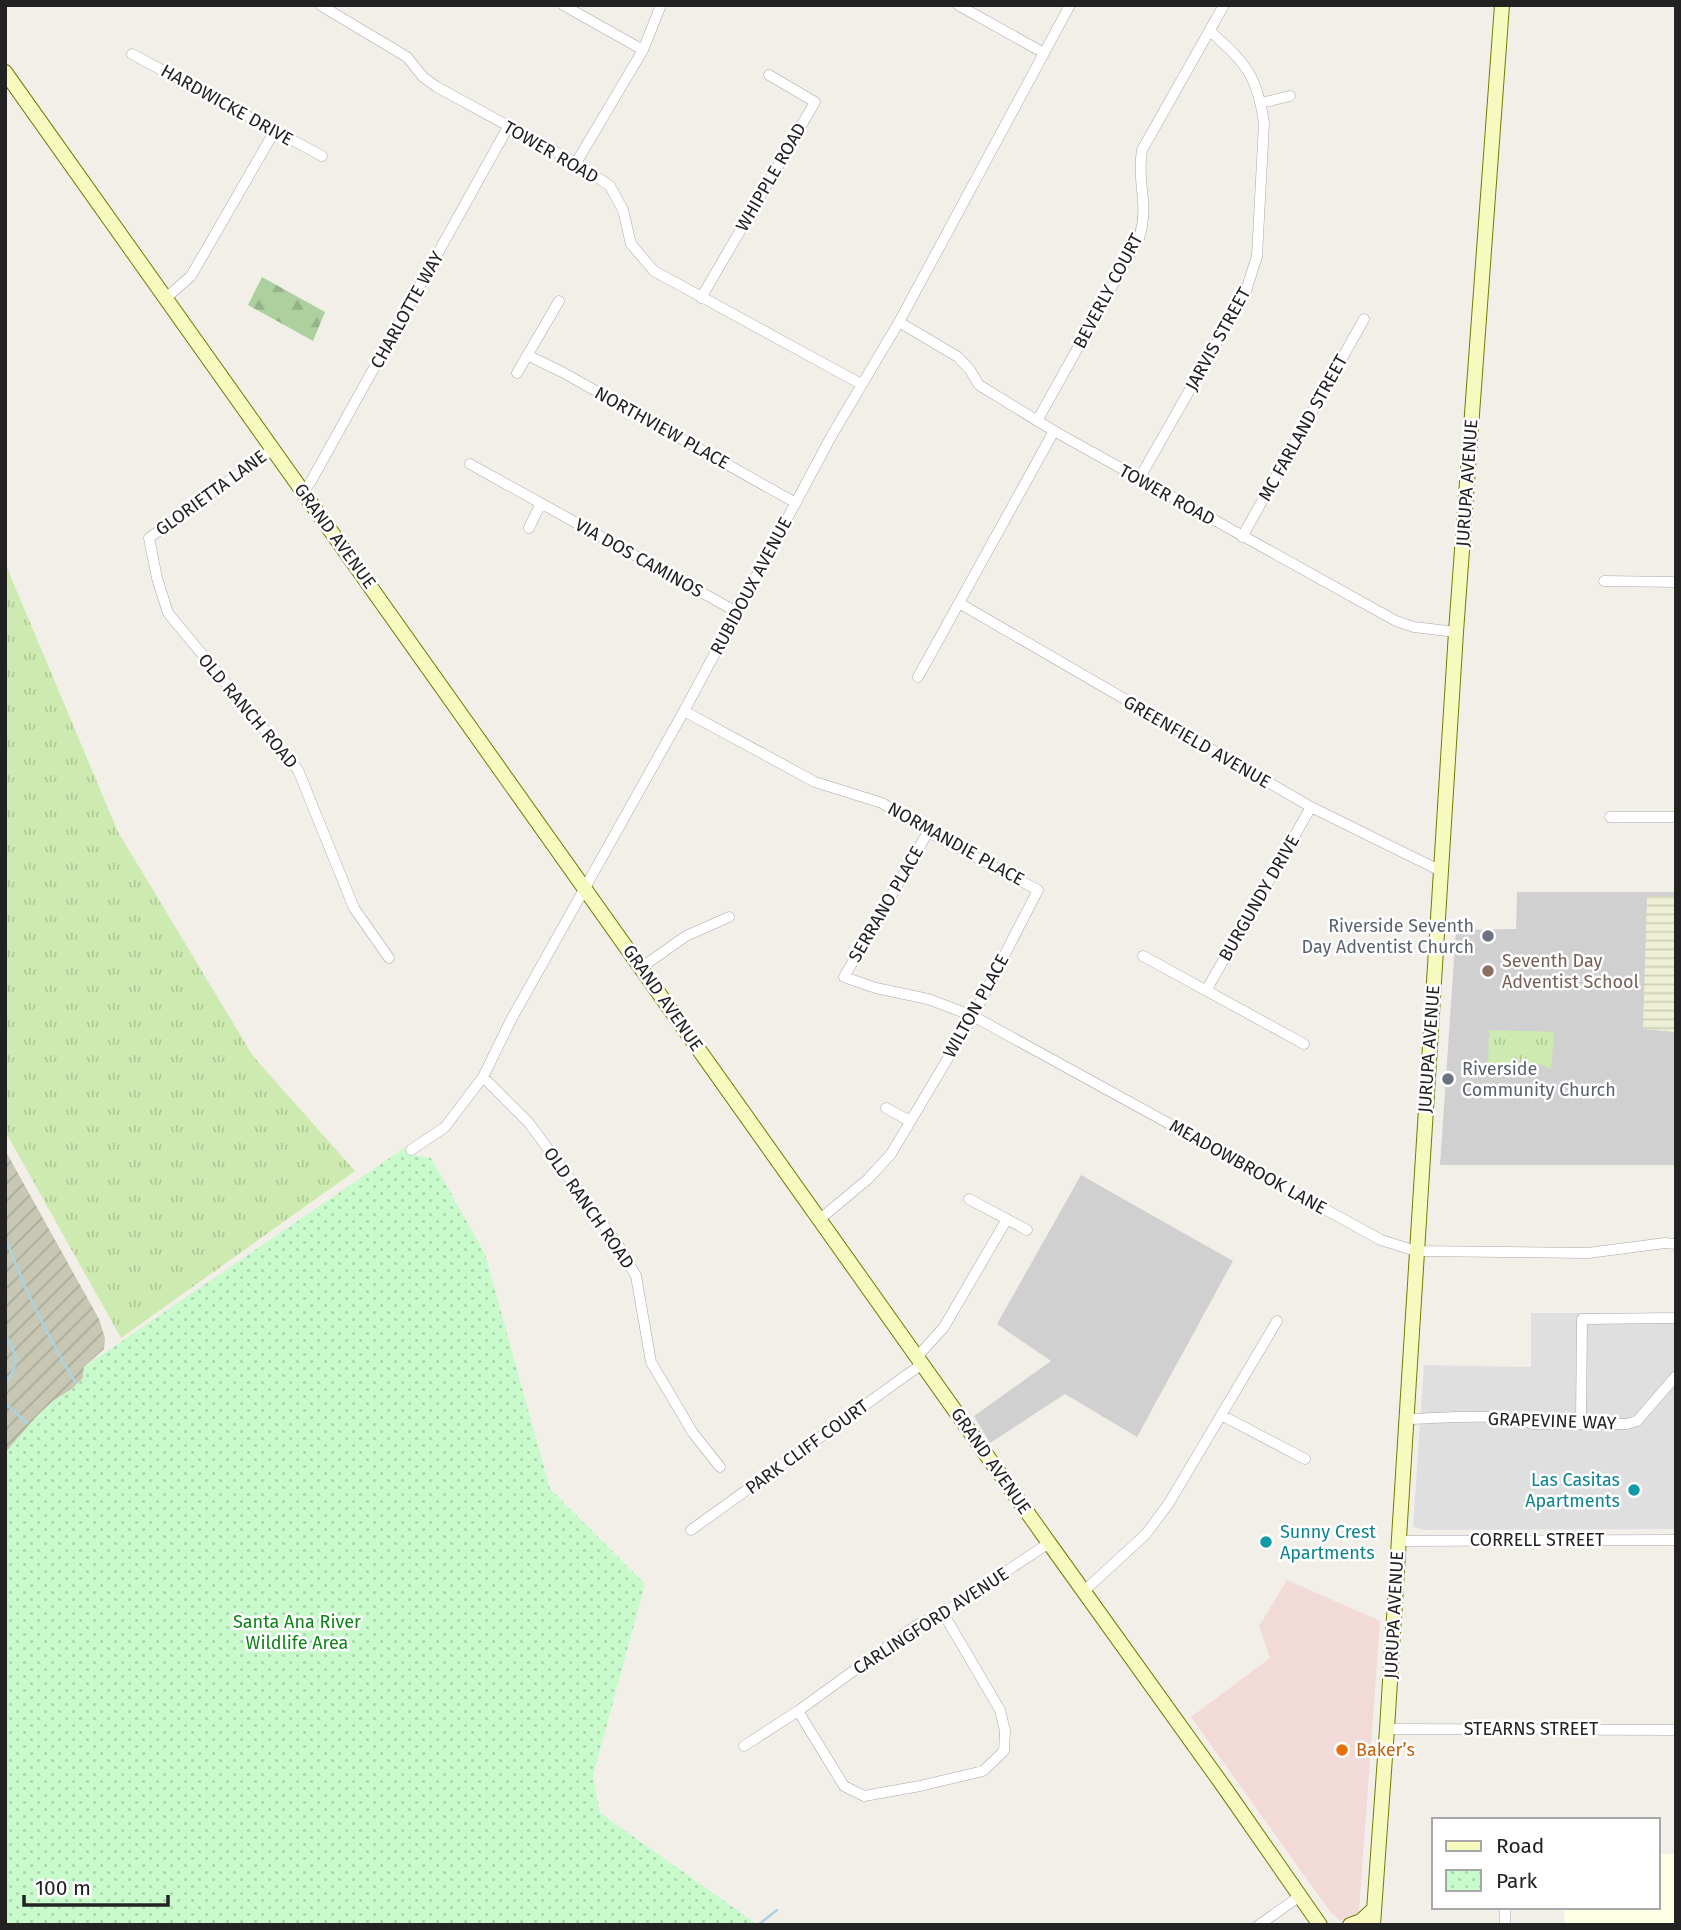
<svg xmlns="http://www.w3.org/2000/svg" width="1681" height="1930" font-family="'Fira Sans',sans-serif">
<style>
.residential{fill:#e0dfdf}
.commercial{fill:#f2dad9}
.education{fill:#ffffe5}
.religious{fill:#d0d0d0}
.construction{fill:url(#construction-furrows)}
.farmland{fill:url(#farmland-rules)}
.grass{fill:url(#grass-tufts)}
.forest{fill:url(#forest-firs)}
.park{fill:url(#park-dots)}
.lines{fill:none;stroke-linecap:round;stroke-linejoin:round}
.stream{stroke:#aad3df;stroke-width:2.5}
.street-casing{stroke:#a9a9a9;stroke-width:11}
.secondary-casing{stroke:#707d05;stroke-width:16}
.street{stroke:#fff;stroke-width:10}
.secondary{stroke:#f7fabf;stroke-width:14}
.worship-dot{fill:#6b7280;stroke:#fff;stroke-width:2.5}
.education-dot{fill:#8d6e63;stroke:#fff;stroke-width:2.5}
.culture-dot{fill:#0f9aa8;stroke:#fff;stroke-width:2.5}
.food-dot{fill:#e8710a;stroke:#fff;stroke-width:2.5}
.labels{text-anchor:middle;dominant-baseline:central;stroke-width:5;stroke-linejoin:round;paint-order:stroke}
.street-label{font-size:18px;fill:#222;stroke:#fff}
.worship-label{font-size:18px;fill:#5b616d;stroke:#fff;text-anchor:end}
.education-label{font-size:18px;fill:#785e54;stroke:#fff;text-anchor:start}
.culture-label{font-size:18px;fill:#0d838f;stroke:#fff;text-anchor:end}
.park-label{font-size:18px;fill:#0c8416;stroke:#fff}
.food-label{font-size:18px;fill:#c56008;stroke:#fff;text-anchor:start}
</style>
<defs>
<pattern id="construction-furrows" width="10" height="10" patternUnits="userSpaceOnUse" patternTransform="scale(1.75)"><rect width="10" height="10" fill="#c7c7b4"/><path d="M-1 1l2-2M0 10L10 0M9 11l2-2" fill="none" stroke="#abab9a"/></pattern>
<pattern id="farmland-rules" width="6" height="5" patternUnits="userSpaceOnUse" patternTransform="scale(1.75)"><rect width="6" height="5" fill="#eef0d5"/><path d="M0 2.5h6" fill="none" stroke="#ccceb7"/></pattern>
<pattern id="grass-tufts" width="24" height="20" patternUnits="userSpaceOnUse" patternTransform="scale(1.75)"><rect width="24" height="20" fill="#cdebb0"/><path d="M3 7l-1-3M5 7V3M7 7l1-3M15 17l-1-3M17 17v-4M19 17l1-3" fill="none" stroke="#b0c997"/></pattern>
<pattern id="forest-firs" width="22" height="20" patternUnits="userSpaceOnUse" patternTransform="scale(1.75)"><rect width="22" height="20" fill="#add19e"/><path d="M5 1l3.5 6h-7zM16 11l3.5 6h-7z" fill="#95b388"/></pattern>
<pattern id="park-dots" width="8" height="8" patternUnits="userSpaceOnUse" patternTransform="scale(1.75)"><rect width="8" height="8" fill="#c8facc"/><path d="M2 2h.1M6 6h.1" fill="none" stroke="#acd6af" stroke-width="1.8" stroke-linecap="round"/></pattern>
</defs>
<rect width="100%" height="100%" fill="#f2efe9"/>
<path class="residential" d="M1531,1313H1676V1529L1424,1530L1413,1527L1424,1365L1531,1367Z"/>
<path class="commercial" d="M1287,1580L1380,1621L1359,1911L1355,1917L1347,1920H1340L1331,1913L1191,1717L1270,1658L1259,1626Z"/>
<path class="education" d="M1658,1854H1676V1925H1565L1564,1907H1658Z"/>
<path class="religious" d="M1517,892H1676V1165H1440L1456,930L1516,929Z
M1081,1175L1233,1261L1137,1437L1065,1394L990,1443L974,1416L1051,1361L997,1324Z"/>
<path class="construction" d="M5,1150L99,1319L105,1338L104,1349L84,1367L83,1378L72,1389L53,1401L37,1416L5,1453Z"/>
<path class="farmland" d="M1647,896H1676V1032L1643,1029Z"/>
<path class="grass" d="M5,563L118,832L253,1056L355,1171L121,1338L5,1131Z
M1489,1030L1554,1032L1551,1069L1537,1063L1488,1066Z"/>
<path class="forest" d="M262,277L325,312L313,341L248,305Z"/>
<path class="park" d="M406,1147L411,1155L431,1158L485,1254L550,1489L645,1584L593,1776L600,1813L758,1925H5V1453L37,1416L53,1401L72,1389L83,1378L84,1367Z"/>
<g class="lines">
<path class="stream" d="M5,1235C22,1286 48,1336 75,1382
M5,1334C19,1358 19,1362 5,1386
M5,1403L27,1423
M758,1925L777,1910"/>
<g class="street-casing">
<path id="street" d="M320,5L407,57L423,77L437,87L576,163L610,186L623,210L631,244L654,271L861,384
M563,5L643,50
M958,5L1044,53
M132,54L322,156
M1261,103L1290,96
M576,163L643,50L661,5
M167,297L191,276L274,132
M701,298L815,102L769,75
M899,322L958,357L970,370L979,385L1054,431L1396,621L1414,627L1456,632
M527,355L562,372L796,503
M517,373L559,301
M1037,421L1139,238C1150,203 1136,183 1142,150L1224,5
M273,449L149,538L157,578L168,613L298,770L354,908L389,958
M470,464L737,612
M1139,479L1246,291L1257,256L1264,123C1257,74 1245,63 1210,31
M303,491L310,483L508,127
M529,528L541,503
M1242,537L1364,319
M1604,581L1676,582
M959,603L1311,807L1441,871
M918,677L1054,431
M684,711L815,782L882,803L928,832L1038,890L973,1016L891,1154L868,1179L820,1219
M1610,817H1676
M928,832L844,977L876,988L928,999L973,1016L1381,1240L1416,1251L1588,1253L1665,1243L1676,1244
M1143,956L1304,1044
M642,967L686,936L729,917
M1207,989L1311,807
M483,1077L529,1123L617,1243L636,1276L651,1362L693,1433L720,1467
M886,1108L910,1121
M411,1150L445,1127L483,1077L512,1018L684,711L832,435L899,322L1070,5
M969,1199L1027,1230
M918,1356L944,1327L1007,1219
M1221,1415L1305,1459
M1406,1419C1446,1418 1497,1412 1534,1424H1627L1637,1421L1676,1376
M1581,1424L1582,1319L1676,1318
M691,1530L922,1364
M1398,1541L1676,1540
M1084,1591L1146,1534L1169,1503L1277,1321
M798,1711L844,1786L864,1796L920,1786L983,1771L1004,1751L1005,1731L1000,1710L943,1613
M1387,1729L1676,1730
M744,1746L798,1711L917,1625L943,1613L1049,1543
M1505,1907V1925
M1259,1925L1300,1896"/>
</g>
<g class="secondary-casing">
<path id="secondary" d="M5,72L1049,1543L1224,1787L1320,1925
M1350,1925L1361,1921L1374,1909
M1373,1925L1387,1729L1456,632L1502,5"/>
</g>
<use href="#street" class="street"/>
<use href="#secondary" class="secondary"/>
</g>
<g class="worship-dot">
<circle cx="1488" cy="936" r="7"/>
<circle cx="1448" cy="1079" r="7"/>
</g>
<circle class="education-dot" cx="1488" cy="971" r="7"/>
<g class="culture-dot">
<circle cx="1634" cy="1490" r="7"/>
<circle cx="1266" cy="1542" r="7"/>
</g>
<circle class="food-dot" cx="1342" cy="1750" r="7"/>
<g class="labels">
<g class="street-label">
<text transform="translate(227 105) rotate(29)">HARDWICKE DRIVE</text>
<text transform="translate(551 152) rotate(30)">TOWER ROAD</text>
<text transform="translate(771 177) rotate(-60)">WHIPPLE ROAD</text>
<text transform="translate(1108 291) rotate(-62)">BEVERLY COURT</text>
<text transform="translate(407 310) rotate(-61)">CHARLOTTE WAY</text>
<text transform="translate(1218 339) rotate(-61)">JARVIS STREET</text>
<text transform="translate(662 428) rotate(29)">NORTHVIEW PLACE</text>
<text transform="translate(1303 428) rotate(-61)">MC FARLAND STREET</text>
<text transform="translate(1467 483) rotate(-86)">JURUPA AVENUE</text>
<text transform="translate(211 493) rotate(-36)">GLORIETTA LANE</text>
<text transform="translate(1167 495) rotate(29)">TOWER ROAD</text>
<text transform="translate(335 536) rotate(54)">GRAND AVENUE</text>
<text transform="translate(639 558) rotate(29)">VIA DOS CAMINOS</text>
<text transform="translate(751 586) rotate(-62)">RUBIDOUX AVENUE</text>
<text transform="translate(248 711) rotate(50)">OLD RANCH ROAD</text>
<text transform="translate(1197 742) rotate(30)">GREENFIELD AVENUE</text>
<text transform="translate(956 844) rotate(29)">NORMANDIE PLACE</text>
<text transform="translate(1259 898) rotate(-60)">BURGUNDY DRIVE</text>
<text transform="translate(886 904) rotate(-60)">SERRANO PLACE</text>
<text transform="translate(663 998) rotate(55)">GRAND AVENUE</text>
<text transform="translate(976 1006) rotate(-61)">WILTON PLACE</text>
<text transform="translate(1429 1049) rotate(-86)">JURUPA AVENUE</text>
<text transform="translate(1248 1167) rotate(29)">MEADOWBROOK LANE</text>
<text transform="translate(589 1208) rotate(55)">OLD RANCH ROAD</text>
<text transform="translate(1552 1421) rotate(2)">GRAPEVINE WAY</text>
<text transform="translate(807 1447) rotate(-36)">PARK CLIFF COURT</text>
<text transform="translate(991 1461) rotate(55)">GRAND AVENUE</text>
<text x="1537" y="1540">CORRELL STREET</text>
<text transform="translate(1394 1615) rotate(-87)">JURUPA AVENUE</text>
<text transform="translate(931 1621) rotate(-33)">CARLINGFORD AVENUE</text>
<text x="1531" y="1729">STEARNS STREET</text>
</g>
<g class="worship-label">
<text x="1474" y="926">Riverside Seventh<tspan x="1474" dy="21">Day Adventist Church</tspan></text>
<text x="1462" y="1069" text-anchor="start">Riverside<tspan x="1462" dy="21">Community Church</tspan></text>
</g>
<g class="education-label">
<text x="1502" y="961">Seventh Day<tspan x="1502" dy="21">Adventist School</tspan></text>
</g>
<g class="culture-label">
<text x="1620" y="1480">Las Casitas<tspan x="1620" dy="21">Apartments</tspan></text>
<text x="1280" y="1532" text-anchor="start">Sunny Crest<tspan x="1280" dy="21">Apartments</tspan></text>
</g>
<g class="park-label">
<text x="297" y="1622">Santa Ana River<tspan x="297" dy="21">Wildlife Area</tspan></text>
</g>
<g class="food-label">
<text x="1356" y="1750">Baker’s</text>
</g>
</g>
<rect width="1681" height="1930" fill="none" stroke="#222222" stroke-width="14"/>
<rect x="1432" y="1818" width="228" height="91" fill="#ffffff" stroke="#a7a7a7" stroke-width="2"/>
<rect x="1446" y="1841" width="35" height="10" fill="#f7fabf" stroke="#a7a7a7" stroke-width="2"/>
<text x="1496" y="1853" font-size="21" fill="#222222">Road</text>
<rect x="1446" y="1870" width="35" height="21" fill="url(#park-dots)" stroke="#a7a7a7" stroke-width="2"/>
<text x="1496" y="1888" font-size="21" fill="#222222">Park</text>
<path d="M24 1895v10h144v-10" fill="none" stroke="#222222" stroke-width="3.5"/>
<text x="35" y="1895" font-size="21" fill="#222222" stroke="#ffffff" stroke-width="5" paint-order="stroke">100 m</text>
</svg>
